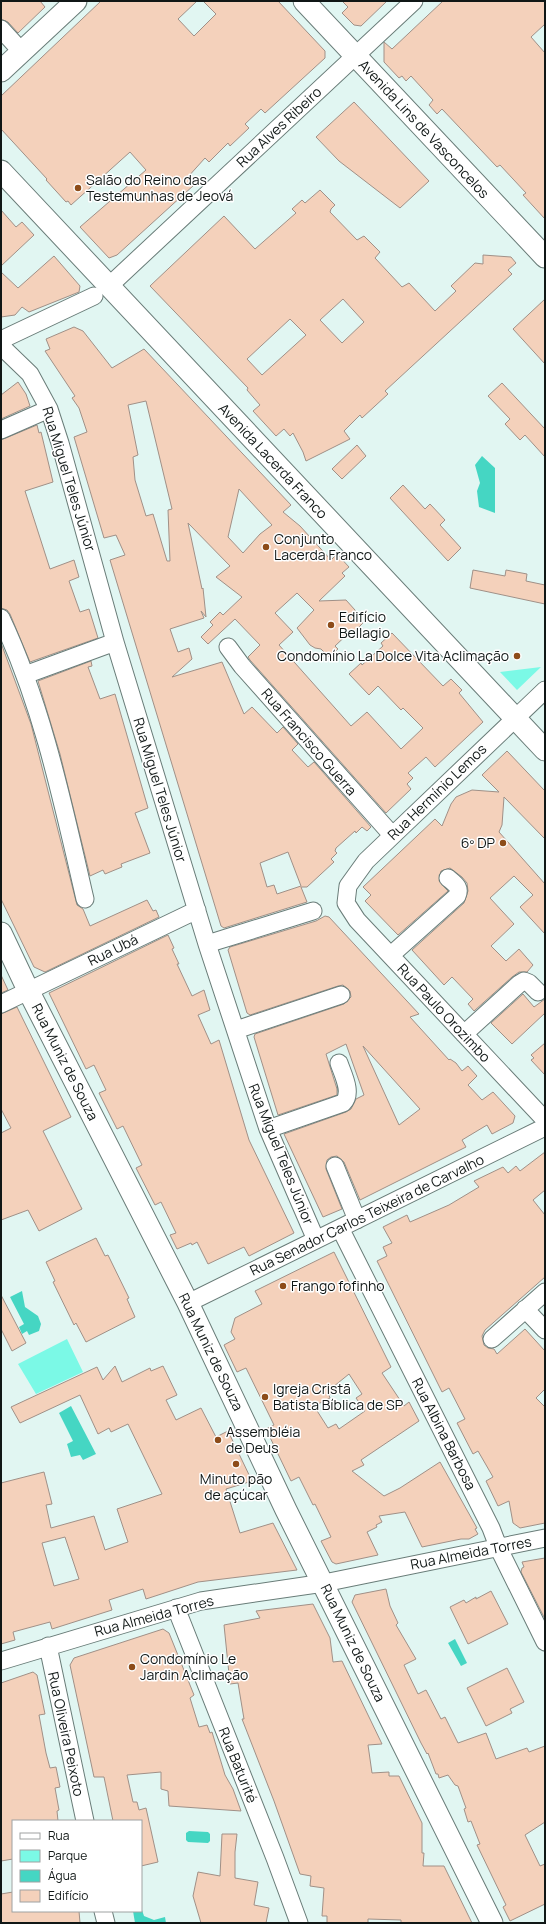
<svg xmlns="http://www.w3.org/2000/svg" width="546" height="1924" font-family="Manrope,sans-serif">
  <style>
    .green { fill: #7bf9e6 }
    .water { fill: #45d6c3 }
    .building { fill: #f4d1bb; stroke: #a09087; fill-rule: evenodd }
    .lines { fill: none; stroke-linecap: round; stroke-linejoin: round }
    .minor-casing { stroke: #697c78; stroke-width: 19 }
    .tertiary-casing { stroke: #697c78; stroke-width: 23 }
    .minor { stroke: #fff; stroke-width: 17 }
    .tertiary { stroke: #fff; stroke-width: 21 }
    .poi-dot { fill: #8d4c19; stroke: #fff; stroke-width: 1.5 }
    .labels { text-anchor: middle; stroke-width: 3; stroke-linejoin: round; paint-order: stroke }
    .street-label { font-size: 14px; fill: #101716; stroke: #fff }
    .poi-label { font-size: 14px; fill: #101716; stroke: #fff; text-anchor: start }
  </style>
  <rect width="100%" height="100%" fill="#e1f6f2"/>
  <!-- green -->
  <path class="green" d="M541,667L517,690L500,672Z
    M67,1339L83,1372L36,1394L18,1364Z"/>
  <!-- water -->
  <path class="water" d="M482,456L495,468V513L479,507L477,491L480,483L475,465Z
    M22,1291L25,1307L38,1316L41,1324L39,1331L29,1335L27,1331L22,1334L19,1327L24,1324L10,1297Z
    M71,1406L96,1454L83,1460L80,1455L71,1457L67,1444L73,1441L59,1413Z
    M455,1639L467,1663L461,1666L448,1643Z
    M189,1831L208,1832L210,1834V1841L208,1843L188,1842L186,1840V1833Z
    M141,1907L144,1916L154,1920L165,1917L166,1923H135L133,1911H141Z"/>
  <!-- building -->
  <path class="building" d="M1,1H40L45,7L18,33L8,22L1,19Z
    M101,1H197L178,19L194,36L216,14L203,1H278L325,51V58L265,113L261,109L245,124L249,128L230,146L228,143L209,162L205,158L187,178L194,185L117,255L109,258L80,227L146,170L130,152L71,205L68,201L66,202L46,180L47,179L1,129V96Z
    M342,1H387L361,26L354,25L342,13L348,7Z
    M443,1H545V24L531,37L545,53V219L523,195L526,193L500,165L497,167L442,109L437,114L429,105L433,100L411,76L406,81L402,76L399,78L384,62V42L392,49Z
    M354,102L429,181L400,208L339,161L316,137Z
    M320,190L335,205L331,209L330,212L357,240L364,236L380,252L375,258L402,287L409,283L435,311L456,291L451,286L475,263L483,264V255L511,257L516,263L508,270L512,274L385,391L388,394L362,418L360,415L344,431L350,439L306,461L303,452L293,433L290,436L284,429L276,436L253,411L260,405L247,390L248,388L150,286L224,216L255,249L296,213L292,209L302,200L305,203ZM343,299L364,322L342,343L320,320ZM290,319L306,335L262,375L247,359Z
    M1,210L16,227L22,222L34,235L1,266Z
    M54,256L80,286L79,292L29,312L22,307L15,315L1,317V272L18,288Z
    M545,299V364L513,329Z
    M74,327L83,331L112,368L144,349L291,505L283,512L300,526L331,560L337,554L349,567L342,573L345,576L319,601L346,600L355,610V616L363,623L354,632L353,629L335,646L338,649L329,657L321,649L315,648L310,645L297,628L314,610L297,593L275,613L293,632L279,645L351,726L367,712L401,749L423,728L403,708L401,710L378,686L369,695L349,674L361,663L362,665L383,646L381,643L392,633L443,686L451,679L462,690L459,693L483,722L435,767L426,757L408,773L413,778L407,784L411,789L386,813L250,660L248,657L260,645L235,619L208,644L201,637L213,625L210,622L220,612L223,615L242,597L216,577L230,566L188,523L202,589L203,588L206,617L201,611L204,618L170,629L178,652L189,648L192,659L172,677L222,662L244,714L252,707L277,733L283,727L298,744L292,750L308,767L314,762L371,827L367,831L362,827L356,833L355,831L336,848L335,851L337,853L331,859L334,862L307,887H301L307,902L224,928L221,926L110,560L125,555L116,535L104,538L74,437L87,432L79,408L72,398L75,396L45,351L50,349L46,339ZM146,401L172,509L168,510L170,561H167L153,514L146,516L135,480L133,457L138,455L128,405ZM239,489L272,525L260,534L243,553L228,537ZM288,852L301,886L277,894L274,885L267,887L260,863Z
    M18,382L26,394L30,406L1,419V395Z
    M502,383L545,429V457L525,435L520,440L505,424L510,419L488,396Z
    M37,425L39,433L41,432L53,482L25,491L50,569L74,560L79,577L69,581L80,612L89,609L98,638L30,662L10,614L7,610L1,608V440Z
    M357,445L366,456L342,479L332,469Z
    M403,485L425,509L430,504L445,520L440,525L461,548L448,561L390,498Z
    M473,570L505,576L506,570L527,574L526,581L545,585V604L470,588Z
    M1,643L31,724L77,905L83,909L90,926L147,900L153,911L156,910L159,917L45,972L34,967L1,899Z
    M91,661L92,666L88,667L100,699L115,694L148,808L135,813L150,853L121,864L122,867L105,874L103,870L90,876L60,754L38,681Z
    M507,751L545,791V839L504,797L502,825L499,832L545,884V934L520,907L533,895L514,876L490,898L514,924L491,946L506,961L519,949L533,965L527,972H519L512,977L474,1011L468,1004L473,999L452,977L444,985L412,950L464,903L468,891L467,883L462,877L450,868L441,871L439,881L448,891L398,935L365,901L371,895L363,887L435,819L442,826L451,804L456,797L472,790L499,792L482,775Z
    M325,916L329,917L419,1014L410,1017L449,1060L450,1059L456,1063L462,1071L468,1066L477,1076L468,1085L482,1100L493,1092L515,1116L513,1123L492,1134L487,1125L462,1140L466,1147L360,1200L344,1162L337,1156L331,1157L327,1160L326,1169L342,1209L323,1217L284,1134L346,1112L351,1109L356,1099L364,1095L346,1044L326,1054L337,1089V1095L278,1115L254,1037L255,1034L344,1004L351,997L350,991L343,985L338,986L250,1015L247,1013L228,950L230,947L316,921ZM363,1046L420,1109L399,1125Z
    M168,935L174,948L172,949L179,964H177L192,996L204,990L210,1010L198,1015L211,1044L219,1040L249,1140L294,1233L249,1256L244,1247L208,1264L197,1242L192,1245L191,1243L177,1249L170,1235L176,1233L161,1202L155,1205L136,1168L142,1165L123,1126L117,1129L99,1093L106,1090L94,1065L86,1069L49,993Z
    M1,975L8,990L1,993Z
    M523,994L534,1007L545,999V1013L512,1044L491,1023Z
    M17,1007L71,1117L43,1131L82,1209L39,1231L28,1210L1,1220V1133L11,1128L1,1109V1014Z
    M545,1043V1075L531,1060L534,1058L531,1055Z
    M545,1152V1190L533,1200L545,1215V1277L485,1330L482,1336L484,1345L488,1348L494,1349L497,1354L525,1329L545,1351V1389L536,1398L545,1407V1523L520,1528L513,1523L509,1501L498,1506L486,1481L493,1477L478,1451L473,1454L457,1423L465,1419L449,1388L442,1392L377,1261L387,1256L383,1247L392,1243L383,1227L407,1215L410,1222L449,1205L479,1187L474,1181L503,1167L508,1173L516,1166L520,1171Z
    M96,1238L105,1256L108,1255L129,1298L127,1299L135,1317L86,1342L76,1323L74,1325L53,1282L55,1281L46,1262Z
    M334,1252L391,1367L382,1373L404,1406L409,1402L419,1421L361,1460L364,1465L352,1471L384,1496L400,1488L440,1462L477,1528L475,1529L478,1534L469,1539H461L422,1547L405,1512L379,1516L382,1522L376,1525L377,1527L367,1532L378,1555L336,1564L332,1562L321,1541L331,1537L315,1504L313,1505L299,1477L291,1481L266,1429L274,1425L246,1368L237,1372L224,1345L235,1339L231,1332L235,1318L262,1304L255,1291ZM349,1374L362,1394L356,1398L365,1411L339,1429L336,1424L328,1428L314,1406L330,1398L329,1395L335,1391L333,1387Z
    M1,1295L26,1343L12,1351L1,1329Z
    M115,1366L122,1382L150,1368L151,1371L163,1366L177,1395L166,1400L176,1420L201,1408L216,1437L228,1431L252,1481L226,1489L240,1533L273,1523L297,1570L198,1582L146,1599L143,1589L109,1600L112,1610L52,1629L50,1622L13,1632L15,1640L1,1644V1483L44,1472L52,1504L46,1505L51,1528L94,1516L105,1550L128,1542L117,1509L162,1494L128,1424L111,1432L109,1428L98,1434L80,1395L20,1423L11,1407L97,1367L103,1380ZM65,1537L79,1579L54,1586L42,1543Z
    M545,1558V1619L521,1572L522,1568L524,1567L522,1562Z
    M386,1589L390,1606L398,1623L396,1625L416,1659L404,1665L418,1694L426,1690L441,1719L445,1717L458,1743L486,1733L496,1759L527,1748L529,1752L545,1746V1822L525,1835L540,1866L545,1864V1904L510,1921L503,1907L506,1905L477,1845L480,1844L471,1821L468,1822L464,1809L466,1808L458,1786L455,1785L448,1775L439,1778L438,1774H436L428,1753L427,1754L421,1743L352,1602L355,1595Z
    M491,1591L508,1624L468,1644L450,1607L464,1600L466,1603L476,1597V1599Z
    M313,1604L330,1638L333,1662L342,1661L382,1744L368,1745L372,1773L389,1772V1776H399L422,1823V1853H424L423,1866H444L472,1923H401V1920L368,1919V1923H327V1916H322L324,1888L310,1886L311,1876L300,1874L274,1801L242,1719H244L238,1683L230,1684L224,1625L260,1618L256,1611Z
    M163,1629L169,1633L194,1695L190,1698L199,1727L207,1725L210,1733L212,1732L225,1775L233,1789L241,1811L169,1806L168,1791L161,1789V1772L127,1775L133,1802H137L139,1810L146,1808L158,1862L141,1866V1821H113L104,1777H94L70,1665L74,1658Z
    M507,1668L524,1702L510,1709L512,1713L486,1726L467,1688Z
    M33,1672L37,1675L45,1714L39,1715L46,1753L50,1768L56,1767L60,1787L55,1788L59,1810L57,1811L58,1821H13V1859L1,1861V1683Z
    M222,1834H237L235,1852V1878L258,1882L254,1905L269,1908L266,1923H201L193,1896L198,1872L220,1876Z
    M13,1892V1911H79L80,1923H1V1894Z"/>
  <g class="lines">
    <!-- minor casing -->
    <g class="minor-casing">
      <path id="minor" d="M1,29L22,52
        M109,286L414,1
        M1,340L94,296
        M1,346L30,374L49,409L60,443L115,642L207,944L268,1129L316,1240
        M1,430L49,409
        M1,618C43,707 63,804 85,899
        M228,647L242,666L392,835
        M25,675L115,642
        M545,690L366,861L348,886L346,903L357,920L545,1120
        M207,944L313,911
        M391,955L457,896C461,887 455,884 448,878
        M1,1004L197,910
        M236,1030L341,995
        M464,1034L519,984L524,981L529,983L538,992
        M268,1129L343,1103C353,1093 343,1075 339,1063
        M335,1166L357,1220
        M340,1228L491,1528L499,1549L545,1642
        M188,1303L545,1127
        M525,1309L545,1330
        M492,1339L545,1292
        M176,1608L275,1858L299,1923
        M48,1646L85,1821
        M1,1661L201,1601L324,1583L545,1538
        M103,1911L106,1923"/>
    </g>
    <!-- tertiary casing -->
    <g class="tertiary-casing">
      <path id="tertiary" d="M304,1L545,257
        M1,71L76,1
        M1,171L545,750
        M1,933L28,990L188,1303L286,1510L492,1923"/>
    </g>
    <!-- minor -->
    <use href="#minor" class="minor"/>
    <!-- tertiary -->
    <use href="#tertiary" class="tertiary"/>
  </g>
  <!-- markers -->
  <g class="poi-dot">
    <circle cx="78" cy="188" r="4"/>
    <circle cx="266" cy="547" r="4"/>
    <circle cx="331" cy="625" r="4"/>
    <circle cx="517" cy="656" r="4"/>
    <circle cx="503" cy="843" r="4"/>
    <circle cx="283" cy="1286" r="4"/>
    <circle cx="265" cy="1397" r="4"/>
    <circle cx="218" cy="1440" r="4"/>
    <circle cx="236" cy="1464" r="4"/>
    <circle cx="132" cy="1667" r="4"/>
  </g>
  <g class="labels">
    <!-- street labels -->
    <g class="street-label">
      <text transform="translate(279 127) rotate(-43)" y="5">Rua Alves Ribeiro</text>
      <text transform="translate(424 129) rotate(47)" y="5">Avenida Lins de Vasconcelos</text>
      <text transform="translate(273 461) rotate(47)" y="5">Avenida Lacerda Franco</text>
      <text transform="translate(69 479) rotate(73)" y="5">Rua Miguel Teles Júnior</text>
      <text transform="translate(309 742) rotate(49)" y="5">Rua Francisco Guerra</text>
      <text transform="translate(160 790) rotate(73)" y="5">Rua Miguel Teles Júnior</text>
      <text transform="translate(437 792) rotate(-44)" y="5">Rua Hermínio Lemos</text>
      <text transform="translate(113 950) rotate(-26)" y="5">Rua Ubá</text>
      <text transform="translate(444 1013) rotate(47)" y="5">Rua Paulo Orozimbo</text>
      <text transform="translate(65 1062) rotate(63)" y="5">Rua Muniz de Souza</text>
      <text transform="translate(281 1154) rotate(68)" y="5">Rua Miguel Teles Júnior</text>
      <text transform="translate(367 1215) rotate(-26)" y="5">Rua Senador Carlos Teixeira de Carvalho</text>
      <text transform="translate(211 1352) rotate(64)" y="5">Rua Muniz de Souza</text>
      <text transform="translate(444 1434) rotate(63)" y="5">Rua Albina Barbosa</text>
      <text transform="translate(471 1553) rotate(-11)" y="5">Rua Almeida Torres</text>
      <text transform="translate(154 1616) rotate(-15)" y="5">Rua Almeida Torres</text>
      <text transform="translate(353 1643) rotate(64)" y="5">Rua Muniz de Souza</text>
      <text transform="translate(66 1734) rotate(78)" y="5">Rua Oliveira Peixoto</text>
      <text transform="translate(238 1765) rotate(68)" y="5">Rua Baturité</text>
    </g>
    <!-- poi labels -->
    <g class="poi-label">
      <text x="86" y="185">Salão do Reino das<tspan x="86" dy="16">Testemunhas de Jeová</tspan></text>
      <text x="274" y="544">Conjunto<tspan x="274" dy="16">Lacerda Franco</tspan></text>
      <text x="339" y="622">Edifício<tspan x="339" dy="16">Bellagio</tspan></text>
      <text x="509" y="661" text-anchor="end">Condomínio La Dolce Vita Aclimação</text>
      <text x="495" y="848" text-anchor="end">6º DP</text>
      <text x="291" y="1291">Frango fofinho</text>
      <text x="273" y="1394">Igreja Cristã<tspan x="273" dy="16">Batista Bíblica de SP</tspan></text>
      <text x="226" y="1437">Assembléia<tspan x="226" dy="16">de Deus</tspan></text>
      <text x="236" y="1484" text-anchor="middle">Minuto pão<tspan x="236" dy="16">de açúcar</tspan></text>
      <text x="140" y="1664">Condomínio Le<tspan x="140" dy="16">Jardin Aclimação</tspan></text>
    </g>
  </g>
  <!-- border -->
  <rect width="546" height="1924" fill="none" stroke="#101716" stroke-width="4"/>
  <!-- legend -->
  <rect x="12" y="1820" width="130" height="92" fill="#ffffff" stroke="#9fa2a2"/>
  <rect x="20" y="1833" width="20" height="6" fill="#ffffff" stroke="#9fa2a2"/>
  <text x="48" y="1840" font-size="12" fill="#101716">Rua</text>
  <rect x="20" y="1850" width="20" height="12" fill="#7bf9e6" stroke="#9fa2a2"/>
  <text x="48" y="1860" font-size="12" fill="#101716">Parque</text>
  <rect x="20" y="1870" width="20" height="12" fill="#45d6c3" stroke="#9fa2a2"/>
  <text x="48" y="1880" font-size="12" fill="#101716">Água</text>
  <rect x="20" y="1890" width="20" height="12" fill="#f4d1bb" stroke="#9fa2a2"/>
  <text x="48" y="1900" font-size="12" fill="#101716">Edifício</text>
</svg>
